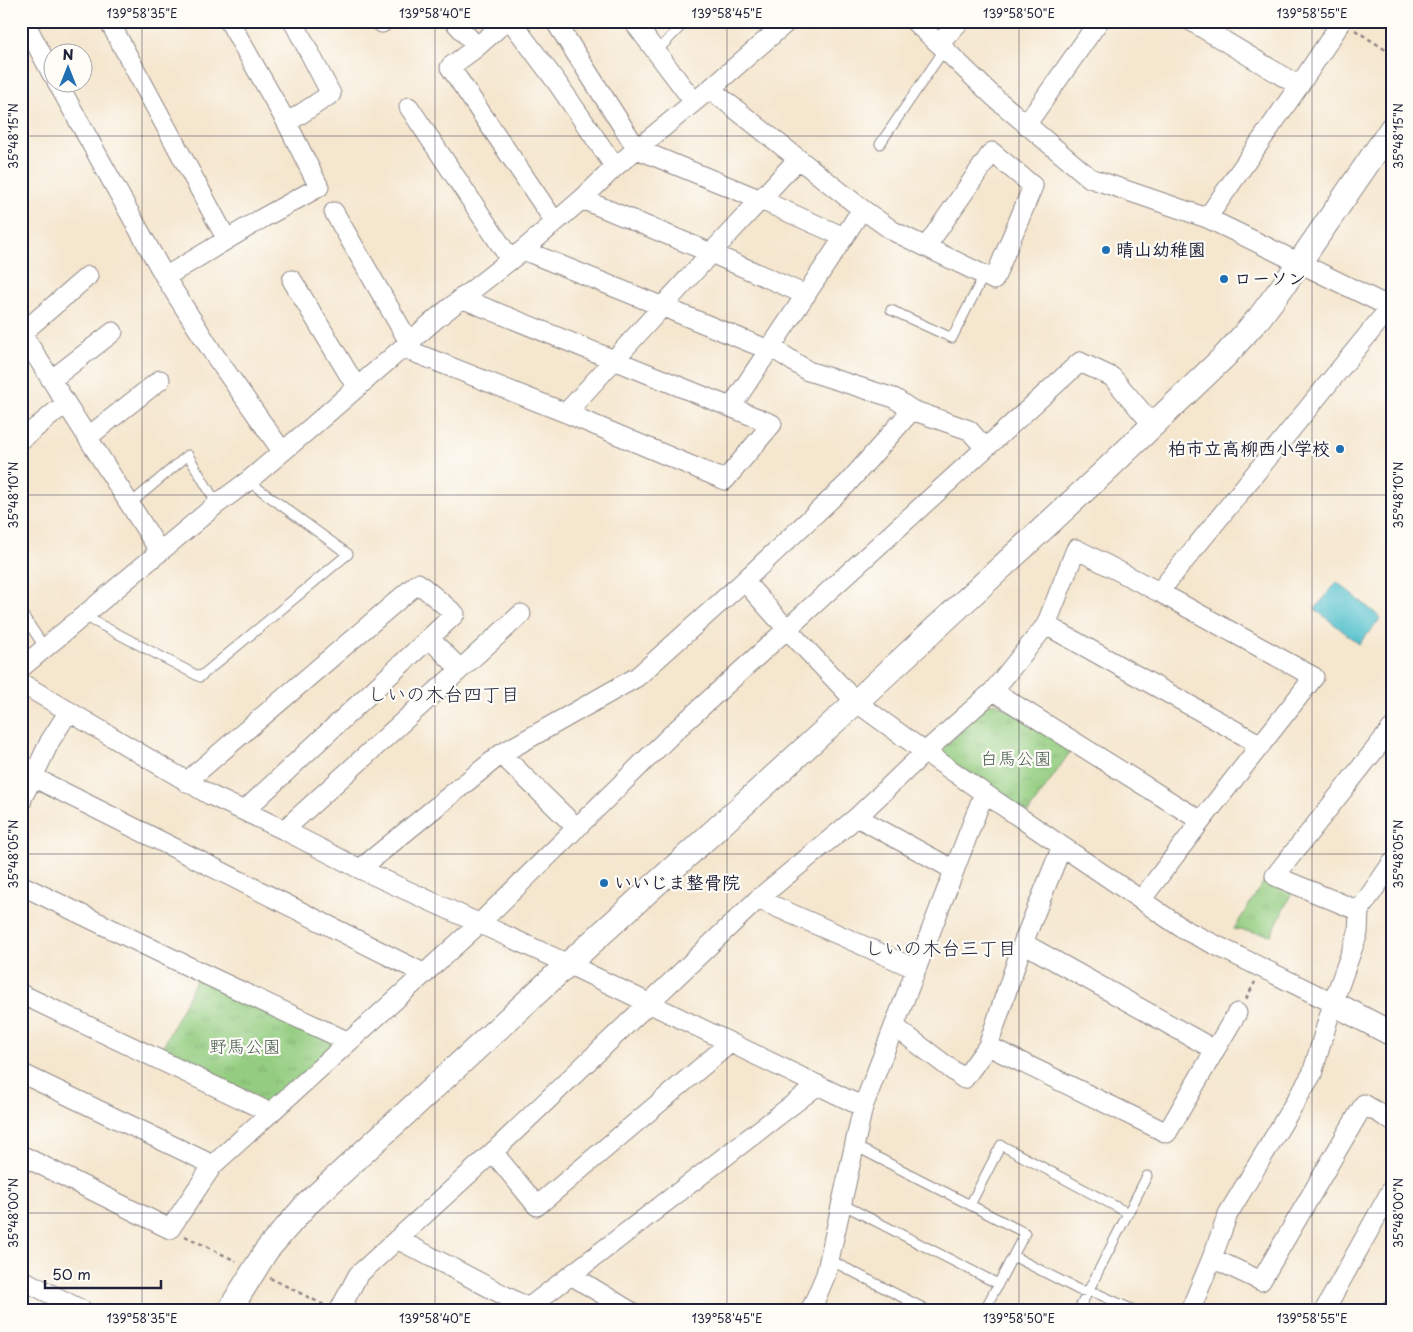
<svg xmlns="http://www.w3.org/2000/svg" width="1413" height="1332" font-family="'Playpen Sans','Klee One',sans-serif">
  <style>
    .park { fill: url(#park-tufts); stroke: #5b785e }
    .water { fill: #54c1cd; stroke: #3b7284 }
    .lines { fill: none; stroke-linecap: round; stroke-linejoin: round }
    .service-casing { stroke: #8c8484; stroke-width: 11 }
    .minor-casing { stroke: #8c8484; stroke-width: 21 }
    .tertiary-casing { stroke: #8c8484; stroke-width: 26 }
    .path { stroke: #8c8484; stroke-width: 2.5; stroke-dasharray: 4 4; stroke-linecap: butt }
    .service { stroke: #fff; stroke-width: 9 }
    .minor { stroke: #fff; stroke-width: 19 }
    .tertiary { stroke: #fff; stroke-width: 24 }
    .ticks { fill: none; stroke: #22223b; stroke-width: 1; stroke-opacity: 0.45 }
    .poi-dot { fill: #1f6fb2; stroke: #fdfcf7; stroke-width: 2 }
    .labels { text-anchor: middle; stroke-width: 4.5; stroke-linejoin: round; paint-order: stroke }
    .poi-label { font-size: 18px; font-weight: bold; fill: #22223b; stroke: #fdfcf7; text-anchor: start }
    .park-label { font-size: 18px; fill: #4a5e54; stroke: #fdfcf7 }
    .neighbourhood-label { font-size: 19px; fill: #22223b; stroke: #fdfcf7 }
    .neatline { fill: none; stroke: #22223b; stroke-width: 2 }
    .ticks-label { font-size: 12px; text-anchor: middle; fill: #22223b }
  </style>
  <defs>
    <pattern id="park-tufts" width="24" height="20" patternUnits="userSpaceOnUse" patternTransform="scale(1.25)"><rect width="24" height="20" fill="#94cd81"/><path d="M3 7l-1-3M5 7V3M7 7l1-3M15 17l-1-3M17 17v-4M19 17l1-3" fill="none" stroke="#7fb070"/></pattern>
  </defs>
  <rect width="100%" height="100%" fill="#fdfcf7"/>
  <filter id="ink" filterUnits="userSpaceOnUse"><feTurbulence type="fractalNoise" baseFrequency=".02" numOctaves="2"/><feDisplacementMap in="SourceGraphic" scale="10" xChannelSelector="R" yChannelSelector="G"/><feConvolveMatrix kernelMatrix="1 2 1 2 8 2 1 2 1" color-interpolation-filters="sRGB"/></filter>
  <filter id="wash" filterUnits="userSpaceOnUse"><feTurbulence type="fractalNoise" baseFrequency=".0096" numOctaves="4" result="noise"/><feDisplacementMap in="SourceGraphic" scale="20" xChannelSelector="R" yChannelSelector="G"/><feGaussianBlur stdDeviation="1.12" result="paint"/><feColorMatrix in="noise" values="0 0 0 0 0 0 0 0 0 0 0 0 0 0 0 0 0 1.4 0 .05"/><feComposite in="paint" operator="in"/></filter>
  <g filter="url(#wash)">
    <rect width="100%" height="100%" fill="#f5e6ce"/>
    <!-- park -->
    <path class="park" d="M997,703L1072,749L1028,813L942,755V749L988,704Z
      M1264,881L1292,892L1271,935L1234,929Z
      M200,972L349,1042L271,1113L157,1059Z"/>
    <!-- water -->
    <path class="water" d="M1337,582L1381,618L1359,644L1315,609Z"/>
  </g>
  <g filter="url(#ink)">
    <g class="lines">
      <!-- service casing -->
      <g class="service-casing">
        <path id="service" d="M656,52L686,21
          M880,144L944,50
          M891,310L952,338L984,275
          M130,504L188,455L217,504
          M21,612L45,648
          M84,616L200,677L348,554L248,481
          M855,1146L1025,1233L984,1311
          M842,1204L998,1284
          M970,1205L1001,1145L1128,1213
          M1013,1256L1079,1290L1096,1293L1136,1311
          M830,1260L929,1311
          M1078,1311L1147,1176"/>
      </g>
      <!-- minor casing -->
      <g class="minor-casing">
        <path id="minor" d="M24,21L52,74
          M109,21L227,240
          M229,21L287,123
          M381,21L382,23L384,21
          M454,21L477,47
          M506,21L477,47L450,67L555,222
          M511,21L558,84L615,167
          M555,21L637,149L761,200L844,237
          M633,21L694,102
          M914,21L939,44L994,97L1090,178L1207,218L1392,308
          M1191,21L1299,86
          M939,44L960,21
          M57,82L165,277L213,353L282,451
          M710,89L862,209L893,231L984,275L994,280L1033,186L992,152L926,247
          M409,107L510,259
          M1026,125L1099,21
          M582,199L711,253L806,295
          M334,212L409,342
          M1207,218L1299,86L1342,21
          M523,250L769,350
          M165,277L261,219L319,187L287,123L331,94L293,21
          M292,280L357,388
          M21,332L160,552
          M22,333L88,276
          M771,347L808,371L894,398L912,410L969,430L985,448
          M403,348L566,413L725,480L772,424L461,298
          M51,380L113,332
          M731,407L844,237L862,209
          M566,413L711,253L798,159
          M88,437L160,380
          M21,440L66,403
          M744,581L787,629L1080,362L1112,377L1153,425
          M1159,592L1392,305
          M1046,625L1261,745
          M429,638L460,669
          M21,668L217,504L248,481L307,431L437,318L523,250L582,199L615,167L710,89L788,21
          M21,683L210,795L284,830L360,869L568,964L863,1107
          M993,691L1201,821
          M501,754L577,828
          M33,777L50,741L69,711
          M186,782L418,583L455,614L244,811
          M21,803L23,796L33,777L425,974
          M857,817L954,870
          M284,830L521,614
          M360,869L501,754L637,677L744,581L847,484L912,410
          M21,885L200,972L349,1042
          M758,899L916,969
          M1359,911L1275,876L1392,728
          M21,994L271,1113
          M894,1026L964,1079L988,1046L1023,943L1062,846
          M988,1046L1167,1133L1215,1050L1023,943
          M1215,1050L1237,1013
          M21,1073L213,1165
          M493,1152L758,899L857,817L925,752L993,691L1046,625L1076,549L1159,592L1314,677L1201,821L1141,900
          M21,1155L170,1229L213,1165L479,924L674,732L787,629L856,702L925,752L984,793L1185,930L1333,1003
          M397,1239L534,1311
          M1212,1258L1261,1281L1364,1104L1392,1121
          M571,1275L630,1311
          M21,1279L84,1311
          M528,1308L818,1085
          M339,1311L358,1275L493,1152L537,1206L730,1043
          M809,1311L813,1305L826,1274L863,1107L984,793
          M1190,1311L1212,1258L1228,1214L1312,1074L1333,1003L1358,933L1359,911L1392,863
          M1324,1311L1392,1189
          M1390,1311L1392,1309"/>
      </g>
      <!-- tertiary casing -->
      <g class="tertiary-casing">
        <path id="tertiary" d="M1333,1003L1392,1034
          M229,1311L266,1251L306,1205L568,964L856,702L1102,474L1225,356L1259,318L1286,282L1392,128"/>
      </g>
      <!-- path -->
      <path class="path" d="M1355,30L1392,54
        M1246,999L1255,982
        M185,1236L236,1261
        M270,1278L324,1305"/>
      <!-- service -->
      <use href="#service" class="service"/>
      <!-- minor -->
      <use href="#minor" class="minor"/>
      <!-- tertiary -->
      <use href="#tertiary" class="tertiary"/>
    </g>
  </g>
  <!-- ticks -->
  <path class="ticks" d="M142,21V1311M435,21V1311M727,21V1311M1019,21V1311M1312,21V1311M21,136H1392M21,495H1392M21,854H1392M21,1213H1392"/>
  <!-- markers -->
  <g class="poi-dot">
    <circle cx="1106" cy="250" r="5"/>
    <circle cx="1224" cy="279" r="5"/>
    <circle cx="1340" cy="449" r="5"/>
    <circle cx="604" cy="883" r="5"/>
  </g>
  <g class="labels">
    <!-- poi labels -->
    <g class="poi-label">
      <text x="1116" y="256">晴山幼稚園</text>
      <text x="1234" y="285">ローソン</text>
      <text x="1330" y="455" text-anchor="end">柏市立高柳西小学校</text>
      <text x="614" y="889">いいじま整骨院</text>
    </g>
    <!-- park labels -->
    <g class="park-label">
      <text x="1016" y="765">白馬公園</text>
      <text x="245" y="1053">野馬公園</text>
    </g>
    <!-- neighbourhood labels -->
    <g class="neighbourhood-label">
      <text x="444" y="701">しいの木台四丁目</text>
      <text x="941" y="955">しいの木台三丁目</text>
    </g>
  </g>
  <!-- margin -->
  <rect width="1413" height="1332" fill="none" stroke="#fdfcf7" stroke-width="55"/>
  <!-- north arrow -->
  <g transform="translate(68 68)"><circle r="24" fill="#fdfcf7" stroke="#a5a5ac"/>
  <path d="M0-4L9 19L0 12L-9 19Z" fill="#1f6fb2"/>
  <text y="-8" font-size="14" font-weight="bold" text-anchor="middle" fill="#22223b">N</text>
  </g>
  <!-- scale -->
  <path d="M45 1280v8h116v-8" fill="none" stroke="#22223b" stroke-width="2.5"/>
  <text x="52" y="1280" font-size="15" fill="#22223b" stroke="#fdfcf7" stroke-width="4" paint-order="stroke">50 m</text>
  <rect x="28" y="28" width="1358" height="1276" class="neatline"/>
  <g class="ticks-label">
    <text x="142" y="18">139°58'35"E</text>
    <text x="435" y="18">139°58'40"E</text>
    <text x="727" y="18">139°58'45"E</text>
    <text x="1019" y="18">139°58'50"E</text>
    <text x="1312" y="18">139°58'55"E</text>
    <text transform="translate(14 136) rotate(-90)" y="4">35°48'15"N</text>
    <text transform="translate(1399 136) rotate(-90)" y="4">35°48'15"N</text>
    <text transform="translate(14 495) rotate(-90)" y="4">35°48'10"N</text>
    <text transform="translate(1399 495) rotate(-90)" y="4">35°48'10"N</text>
    <text transform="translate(14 854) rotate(-90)" y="4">35°48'05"N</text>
    <text transform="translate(1399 854) rotate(-90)" y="4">35°48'05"N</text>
    <text transform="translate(14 1213) rotate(-90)" y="4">35°48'00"N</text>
    <text transform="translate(1399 1213) rotate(-90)" y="4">35°48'00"N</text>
    <text x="142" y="1323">139°58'35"E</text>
    <text x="435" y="1323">139°58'40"E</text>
    <text x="727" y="1323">139°58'45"E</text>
    <text x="1019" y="1323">139°58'50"E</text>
    <text x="1312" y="1323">139°58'55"E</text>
  </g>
</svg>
